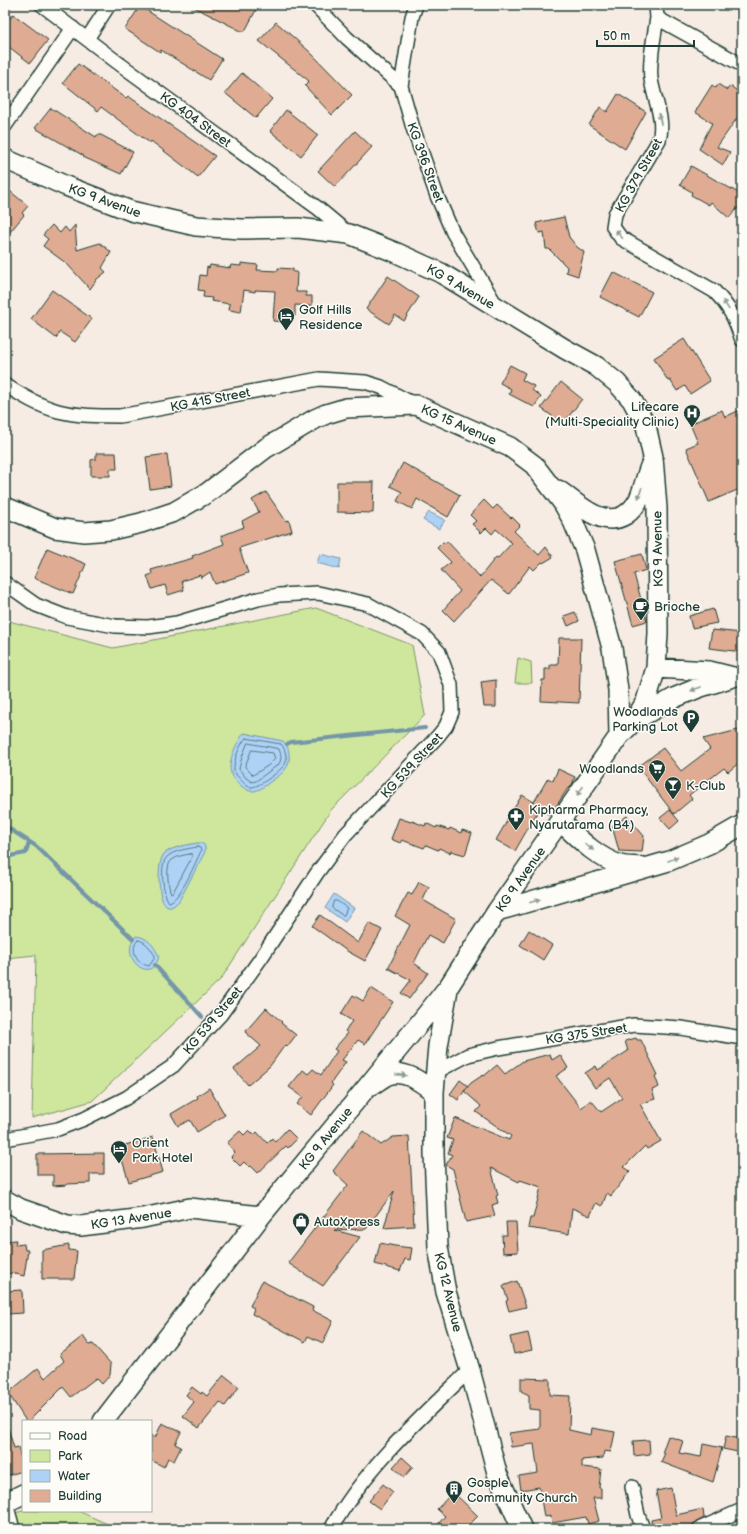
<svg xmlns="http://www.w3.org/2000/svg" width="747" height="1534" font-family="'Balsamiq Sans',sans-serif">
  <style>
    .green { fill: #cfe79d; stroke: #779268 }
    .water { fill: #add2f6; stroke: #7496a8 }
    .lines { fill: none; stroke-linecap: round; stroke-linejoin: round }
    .shore { stroke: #587982; stroke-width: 1 }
    .stream { stroke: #7496a8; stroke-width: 4 }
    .building { fill: #dfac93; stroke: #1f3d34 }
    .street-casing { stroke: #1f3d34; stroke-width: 16 }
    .secondary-casing { stroke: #1f3d34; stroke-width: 22 }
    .street { stroke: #fdfcf7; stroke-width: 13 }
    .secondary { stroke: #fdfcf7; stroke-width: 19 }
    .oneway { fill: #8e9c96 }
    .labels { text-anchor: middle; stroke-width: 3; stroke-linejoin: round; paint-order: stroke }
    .street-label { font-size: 13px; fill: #1f3d34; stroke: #fdfcf7 }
    .poi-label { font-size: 13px; fill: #1f3d34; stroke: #fdfcf7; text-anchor: start }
  </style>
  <rect width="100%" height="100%" fill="#f7ece3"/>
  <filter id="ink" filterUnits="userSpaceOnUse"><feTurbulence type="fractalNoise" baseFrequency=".025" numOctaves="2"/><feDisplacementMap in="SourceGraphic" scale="8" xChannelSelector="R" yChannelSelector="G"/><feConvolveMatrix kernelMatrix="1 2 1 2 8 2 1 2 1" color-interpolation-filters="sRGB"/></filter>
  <g filter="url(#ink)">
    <!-- green -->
    <path class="green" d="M316,608L412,645L425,715L331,810L221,979L92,1101L32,1118L36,955L5,958V620L113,648Z
      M518,658L531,662L532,683H515Z
      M23,1511H78L119,1529H5V1515Z"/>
    <!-- water -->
    <path class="water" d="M429,512L445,520L439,529L423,520Z
      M320,554L341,559L339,569L317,563Z
      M244,733L283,741C287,745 289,749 289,754C291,769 280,775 270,782C265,786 260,790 254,791C248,792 244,788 240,785C237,782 232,778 231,773C227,761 237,742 244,733Z
      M197,843H202L205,846V852L179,901C177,903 174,906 171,907C157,911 156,862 164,854C171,847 187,845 197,843Z
      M334,894L354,908L345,922L325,908Z
      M136,936C148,937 154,946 159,956C152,987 117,957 136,936Z"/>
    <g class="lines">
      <!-- shore -->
      <path class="shore" d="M246,738L281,744C285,748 287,757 286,762C284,769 258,788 251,787C247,787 244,783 241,780C238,777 235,774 234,770C233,761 240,744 246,738Z
        M248,743L275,748L279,749C281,754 282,759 279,764L256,781L252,782L246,778L239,769L242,757Z
        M252,750L273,753L275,759L269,765L253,775L245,767Z
        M197,847L200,848L201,851C195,863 181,899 169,902C163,895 159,864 167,857C174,850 188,849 197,847Z
        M190,854H192V857L173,892L171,893C168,887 165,864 172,860C177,856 184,855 190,854Z
        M334,901H337L347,908L344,915H342L332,908Z
        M138,940C146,941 151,949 155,956L154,959L149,966C137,964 129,949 138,940Z"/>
      <!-- stream -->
      <path class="stream" d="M287,744L291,742L425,728
        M5,826L36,846L133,939
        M5,857L26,853L29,842
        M155,965L202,1017"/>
    </g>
    <!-- building -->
    <path class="building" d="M190,5H246L256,10L245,31H241Z
      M140,6L222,59L209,80L161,50L160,52L125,29Z
      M13,14L48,40L30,63L5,44V26Z
      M276,22L310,52L352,95L332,115L305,86L309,81L259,41Z
      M78,64L126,98L128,96L215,156L198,177L151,141L150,143L101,107L98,111L63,83Z
      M242,73L272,99L256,118L225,93Z
      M718,84L727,90L730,86L742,94V111L717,147L730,152L723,165L699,149L712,123L695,112L712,85L716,88Z
      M618,94L646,112L625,149L589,125L600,107L607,112Z
      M51,108L96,137L97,135H101L133,152L121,174L83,157L84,156L35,128Z
      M286,110L318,135L301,156L270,131Z
      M355,131L372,147L335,187L318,171Z
      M691,166L742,195V203L729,218L711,202L709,205L691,195L692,192L680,185Z
      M5,187L28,206L22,213L24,215L5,238Z
      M564,217L569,237L577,247L584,252L578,276L566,272L567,267L549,249H546L544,232L539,233L536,223Z
      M52,225L60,233L65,227L69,232L75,225L77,250L100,243L111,252L102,268L106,272L97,279L90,289L67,264L43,246L48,239L43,235Z
      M241,263L258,265L257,270L278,271V268L293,269V272H297L296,292H306V296H312V306L295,305V316H288L287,322L273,321L275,291L255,290V292L244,290L241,312L229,310L230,304L211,301L212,298L203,297L204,291L198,290L200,275L206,276L207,267L209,268L210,265L230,268L231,265L241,266Z
      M613,272L652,292L639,317L600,297Z
      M388,276L419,297L404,321L395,315L389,324L366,309Z
      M52,290L92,319L75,342L60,332L56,338L31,319Z
      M684,339L710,381L690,394L685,386L677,391L670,380L668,381L654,358Z
      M510,365L525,373L522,380L534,386L532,390L541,397L534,407L509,394L511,389L500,383Z
      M561,382L582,399L563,424L541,408Z
      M742,409V488L709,502L686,448L698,443L690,424L722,410L725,417Z
      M96,453H116L117,469H110V476H91V460L96,459Z
      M167,454L171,486L150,489L146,457Z
      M403,463L460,495L448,517L417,499L412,509L397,501L402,492L390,486Z
      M337,482H374L373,513L337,512Z
      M266,492L286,521L289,520L292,531L239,548L248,573L215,584L210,572L201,578L200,575L182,581L184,590L168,595L165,585L152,589L147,576L152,574L151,570L193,558L192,556L224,544L221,536L244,527L242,521L259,512L252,500Z
      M484,500L493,509L497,505L511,518L512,517L520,525L514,531L539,555L546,547L553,557L543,563L542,562L534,570L530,566L509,594L491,580L454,621L443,610L460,591L441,570L451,562L437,548L443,542L446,543L447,541L480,577L496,557L498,558L512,543L496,529L492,534L486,528L481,533L472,524L476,521L470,515Z
      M47,548L86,564L73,594L34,578Z
      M642,554L646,570L634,574L647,621L633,625L615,561Z
      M713,609L717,623L692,628L689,616Z
      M575,612L579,621L568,626L564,616Z
      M712,630L742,633V652L709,648Z
      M559,638H581L579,703L541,701L542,680H545V669H550V665H558Z
      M496,680V707H484L481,682Z
      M742,729V760L728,772L724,768L689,795L692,799L674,814L638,767L663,748L681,771L710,749L703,739Z
      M558,769L575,777L572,785L569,789L568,788L553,811H552L550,815L539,809L515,851L496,840L507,821L508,813L513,810L522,795L534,802L548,778L553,781Z
      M670,810L679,821L670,829L660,818Z
      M627,816L644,836L642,852L619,851L612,826Z
      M399,818L411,822L412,821L425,826L426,823L436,828L437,826L449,830L450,828L461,833L462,830L472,833L465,855L451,851L450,853L439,848L438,850L426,845L424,848L402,840L400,843L391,839Z
      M419,882L429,887L423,900L456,919L443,943L428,935L414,963L428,973L409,999L401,993L411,980L388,968L410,925L395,916L408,893L412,895Z
      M320,915L358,943L369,923L382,930L365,961L347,951L312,926Z
      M529,930L552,945L543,960L520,945Z
      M371,988L393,1002L365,1044L358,1040L342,1060L346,1062L331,1083L333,1085L311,1115L297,1104L303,1097L289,1087L303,1070L308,1074L313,1069L321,1075L337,1051L334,1049L348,1033L345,1031L352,1021L341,1014L353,995L363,1001Z
      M266,1008L282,1022L281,1023L296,1035L287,1047L285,1045L270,1066L248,1085L234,1069L261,1046L245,1032Z
      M636,1038L637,1040H641L658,1075L655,1076L659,1087L652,1090L655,1099L640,1104L661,1141L647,1149L645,1146L624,1167L630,1171L611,1196L607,1193L602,1206L596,1203L590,1216L572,1208L569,1234L528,1228L530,1218H533L541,1187L520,1180L519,1182L491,1168L498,1195L496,1196L498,1203L492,1205L495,1216L466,1222L453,1169L446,1165L452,1155L448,1153L453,1140L447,1138L455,1118L509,1140L511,1136L476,1112L481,1106L464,1091L471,1083L483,1075L484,1076L497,1065L505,1074L523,1061L550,1054L552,1060L560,1055L568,1068L556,1076L581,1108L591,1100L601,1112L622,1098L610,1078L595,1088L585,1073L596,1066L598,1070L628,1051L625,1041Z
      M460,1080L468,1086L458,1100L450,1094Z
      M209,1088L225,1115L197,1132L190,1120L178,1126L171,1114L198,1098L197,1096Z
      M287,1129L297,1139L288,1148L286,1146L258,1173L251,1166L249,1167L244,1162L240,1166L231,1157L235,1152L227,1143L240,1131L244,1135L249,1130L254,1135L257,1132L267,1143L272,1138L275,1142Z
      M363,1131L381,1145L393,1137L409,1136L414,1226L384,1228L394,1191L366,1229L334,1230L360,1237L323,1286L288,1263L348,1185L333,1171Z
      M153,1137L163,1172L129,1182L118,1147Z
      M104,1153V1174H90V1183L67,1184V1185L53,1186V1175H37V1154Z
      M506,1222H516L518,1252L503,1253L502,1235H507Z
      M16,1240L15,1245L24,1244L25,1250H28L24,1276L12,1273L5,1274V1241Z
      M380,1243L395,1246L412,1248L410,1260L405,1259L400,1271L375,1264Z
      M69,1245V1250L77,1251L74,1279H42V1250Z
      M262,1281L313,1307L312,1310L333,1321L323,1343L308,1336L305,1342L252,1314L254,1308L250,1306Z
      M517,1281L526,1307L509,1311L506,1301L508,1300L503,1286Z
      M22,1290L23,1313L7,1314L6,1291Z
      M528,1333L532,1350L514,1354L510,1337Z
      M83,1336L89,1345L93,1344L111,1364L110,1375L102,1384L96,1378L71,1397L63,1387L29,1421H26L8,1393L38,1368L45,1378L64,1361L60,1354Z
      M224,1375L239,1387L225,1406L220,1402L199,1428L183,1416L194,1402L186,1395L192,1387L201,1394L202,1392L207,1396Z
      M521,1378L550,1379V1395L570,1396L569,1430L591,1435L592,1428L615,1432L611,1452L604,1451L603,1458L582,1460V1467L601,1469L599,1488H601V1498H593L599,1521L588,1524L586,1517L552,1523L551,1516L544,1517L539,1487L521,1490L519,1476L538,1473L534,1444L511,1447L509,1433L540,1429V1410L529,1409V1395L521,1391Z
      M162,1423L181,1432L175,1444L181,1447L174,1461L168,1458L164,1467L151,1460V1435L155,1438Z
      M5,1428H8L14,1448L18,1447L23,1466V1471L5,1476Z
      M668,1436L683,1441L679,1453L701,1457L703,1444L722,1448L713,1482L661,1462L665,1453H662Z
      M726,1436L741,1439L738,1452L723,1449Z
      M649,1440L650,1454L634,1456L633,1441Z
      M402,1457L413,1467L404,1477L393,1467Z
      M383,1484L393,1492L380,1509L369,1501Z
      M671,1488L676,1515L703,1509L704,1518L693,1524L691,1529H680V1526L666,1529H652L651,1520L661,1518L656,1491Z
      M453,1492L478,1516L465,1529H434L445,1516L437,1509Z"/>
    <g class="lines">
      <!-- street casing -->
      <g class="street-casing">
        <path id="street" d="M42,5L117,62L319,209L349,234
          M315,5L347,38L401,86
          M416,5L412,17L401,86L413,128L437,196L453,233L496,305
          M656,5L657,18L742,65
          M657,18C654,38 649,59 651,79C654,100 665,119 659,140L615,214L613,227L621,238L714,291C730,307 735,319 742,340
          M87,39L109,5
          M5,126L73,28
          M5,385C21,395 39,406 58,411C78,416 99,416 120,416L319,379L365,382L381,387L414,404
          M5,583L36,605L67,617L115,626L148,627L177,623L258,599L279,595L318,593L368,604L422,634L439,652L451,685L452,712L446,726L438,736L345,835L317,873L261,958L221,1014L173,1066L126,1098L84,1119L58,1129L5,1139
          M436,1072L468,1055L498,1048L634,1025L681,1028L742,1038
          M632,1487L638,1515L643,1529
          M6,1503L13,1529
          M331,1529C365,1468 420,1418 470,1370
          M699,1529L742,1510"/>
      </g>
      <!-- secondary casing -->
      <g class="secondary-casing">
        <path id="secondary" d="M5,159L66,186L131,211L196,226L241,229L298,228L349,234L397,253L441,273L565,349L596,366L617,383L632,400L646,426L653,457L657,508L658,633L656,668L646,701L635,720L619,736L574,801L497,911L449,986L418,1025L261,1216L103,1421
          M558,490C576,502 602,529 625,515C631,511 636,505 639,499C644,488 646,475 651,464
          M5,507L55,528L84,532L111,530L141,523L174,512L207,493L266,448L315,419L326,414L346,408L416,405L510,447L534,465L563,503L572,519L585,550L612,648L618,690L619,736
          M656,668L709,671L733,677
          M635,720L674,698L698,688L733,677
          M560,821C578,838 596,857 620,865C627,867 635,866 642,867
          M497,911L669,861L709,844L742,825
          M448,989L438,1046L434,1092V1154L438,1247L446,1292L470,1370L497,1473L522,1529
          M372,1085C377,1082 383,1077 388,1075C405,1069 421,1082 434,1092
          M5,1200L21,1209L67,1225L81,1226L143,1218L190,1208L261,1216
          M5,1503L23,1494"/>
      </g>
      <!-- street -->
      <use href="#street" class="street"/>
      <!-- secondary -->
      <use href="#secondary" class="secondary"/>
    </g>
    <!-- one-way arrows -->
    <defs><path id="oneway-solid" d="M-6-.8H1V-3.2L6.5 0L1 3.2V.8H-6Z"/></defs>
    <g class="oneway">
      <use href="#oneway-solid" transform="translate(660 119) rotate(-101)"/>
      <use href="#oneway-solid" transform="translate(619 234) rotate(-129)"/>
      <use href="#oneway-solid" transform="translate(726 305) rotate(-123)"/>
      <use href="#oneway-solid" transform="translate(640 493) rotate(108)"/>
      <use href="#oneway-solid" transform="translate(696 689) rotate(159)"/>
      <use href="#oneway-solid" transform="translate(580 791) rotate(125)"/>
      <use href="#oneway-solid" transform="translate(589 847) rotate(35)"/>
      <use href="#oneway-solid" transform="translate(673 859) rotate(-22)"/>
      <use href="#oneway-solid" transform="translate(535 901) rotate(-16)"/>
      <use href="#oneway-solid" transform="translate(401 1075) rotate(6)"/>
    </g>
  </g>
  <!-- icons -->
  <defs>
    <g id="hotel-pin" transform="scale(0.9)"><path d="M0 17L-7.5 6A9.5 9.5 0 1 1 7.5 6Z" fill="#1f3d34" stroke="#fdfcf7"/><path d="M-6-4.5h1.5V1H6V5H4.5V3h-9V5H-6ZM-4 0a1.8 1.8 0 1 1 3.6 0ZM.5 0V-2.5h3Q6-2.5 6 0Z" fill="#fff"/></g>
    <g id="hospital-pin" transform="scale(0.9)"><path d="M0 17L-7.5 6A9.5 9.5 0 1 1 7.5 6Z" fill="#1f3d34" stroke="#fdfcf7"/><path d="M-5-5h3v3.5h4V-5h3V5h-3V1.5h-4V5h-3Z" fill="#fff"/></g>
    <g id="cafe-pin" transform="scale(0.9)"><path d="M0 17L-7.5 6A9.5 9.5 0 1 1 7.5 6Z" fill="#1f3d34" stroke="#fdfcf7"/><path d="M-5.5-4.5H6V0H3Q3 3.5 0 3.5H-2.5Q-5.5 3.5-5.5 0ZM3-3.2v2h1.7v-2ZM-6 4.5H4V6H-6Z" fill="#fff"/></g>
    <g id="parking-pin" transform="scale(0.9)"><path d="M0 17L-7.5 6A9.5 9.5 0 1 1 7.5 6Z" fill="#1f3d34" stroke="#fdfcf7"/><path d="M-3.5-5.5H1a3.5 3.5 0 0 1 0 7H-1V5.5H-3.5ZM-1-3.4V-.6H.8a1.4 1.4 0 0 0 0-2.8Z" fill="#fff"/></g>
    <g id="supermarket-pin" transform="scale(0.9)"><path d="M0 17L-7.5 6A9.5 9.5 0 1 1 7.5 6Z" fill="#1f3d34" stroke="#fdfcf7"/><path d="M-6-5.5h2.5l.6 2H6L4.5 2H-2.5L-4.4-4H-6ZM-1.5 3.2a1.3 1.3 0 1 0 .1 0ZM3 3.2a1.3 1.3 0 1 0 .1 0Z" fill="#fff"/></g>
    <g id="bar-pin" transform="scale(0.9)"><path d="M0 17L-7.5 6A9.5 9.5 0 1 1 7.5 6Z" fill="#1f3d34" stroke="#fdfcf7"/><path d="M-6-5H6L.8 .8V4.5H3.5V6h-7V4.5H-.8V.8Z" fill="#fff"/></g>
    <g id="pharmacy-pin" transform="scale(0.9)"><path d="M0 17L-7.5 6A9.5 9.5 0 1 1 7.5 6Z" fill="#1f3d34" stroke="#fdfcf7"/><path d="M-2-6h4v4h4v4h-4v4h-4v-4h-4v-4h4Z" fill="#fff"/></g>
    <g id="shop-pin" transform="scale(0.9)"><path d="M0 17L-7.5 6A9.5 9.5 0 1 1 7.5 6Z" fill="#1f3d34" stroke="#fdfcf7"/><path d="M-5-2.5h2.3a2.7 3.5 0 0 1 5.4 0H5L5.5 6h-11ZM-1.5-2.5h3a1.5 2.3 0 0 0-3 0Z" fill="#fff"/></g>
    <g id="building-pin" transform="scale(0.9)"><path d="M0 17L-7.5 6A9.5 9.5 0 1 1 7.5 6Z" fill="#1f3d34" stroke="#fdfcf7"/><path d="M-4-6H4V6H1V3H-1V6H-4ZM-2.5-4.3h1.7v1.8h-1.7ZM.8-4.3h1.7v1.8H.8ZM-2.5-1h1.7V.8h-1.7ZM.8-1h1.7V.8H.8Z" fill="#fff"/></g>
  </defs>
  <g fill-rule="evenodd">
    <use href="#hotel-pin" x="286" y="316"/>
    <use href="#hospital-pin" x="692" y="413"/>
    <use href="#cafe-pin" x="641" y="606"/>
    <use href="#parking-pin" x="691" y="718"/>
    <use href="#supermarket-pin" x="657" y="768"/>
    <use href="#bar-pin" x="673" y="785"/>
    <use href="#pharmacy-pin" x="516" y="816"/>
    <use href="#hotel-pin" x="119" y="1149"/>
    <use href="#shop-pin" x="301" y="1221"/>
    <use href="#building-pin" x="454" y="1489"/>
  </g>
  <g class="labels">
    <!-- street labels -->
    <g class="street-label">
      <text transform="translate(196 119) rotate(36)" y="5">KG 404 Street</text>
      <text transform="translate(426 162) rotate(70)" y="5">KG 396 Street</text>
      <text transform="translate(638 175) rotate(-61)" y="5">KG 379 Street</text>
      <text transform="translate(105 200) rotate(20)" y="5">KG 9 Avenue</text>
      <text transform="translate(461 286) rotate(30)" y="5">KG 9 Avenue</text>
      <text transform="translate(210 399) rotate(-11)" y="5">KG 415 Street</text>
      <text transform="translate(459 424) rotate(24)" y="5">KG 15 Avenue</text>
      <text transform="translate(657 549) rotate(-91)" y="5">KG 9 Avenue</text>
      <text transform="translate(411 765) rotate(-47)" y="5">KG 539 Street</text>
      <text transform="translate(520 879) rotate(-55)" y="5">KG 9 Avenue</text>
      <text transform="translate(212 1020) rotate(-50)" y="5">KG 539 Street</text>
      <text transform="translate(586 1033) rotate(-9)" y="5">KG 375 Street</text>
      <text transform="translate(325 1138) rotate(-51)" y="5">KG 9 Avenue</text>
      <text transform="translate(131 1218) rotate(-9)" y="5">KG 13 Avenue</text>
      <text transform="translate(449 1292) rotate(76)" y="5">KG 12 Avenue</text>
    </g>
    <!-- poi labels -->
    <g class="poi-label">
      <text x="299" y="314">Golf Hills<tspan x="299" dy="15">Residence</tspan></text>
      <text x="679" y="411" text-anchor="end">Lifecare<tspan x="679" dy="15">(Multi-Speciality Clinic)</tspan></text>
      <text x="654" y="611">Brioche</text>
      <text x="678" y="716" text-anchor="end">Woodlands<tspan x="678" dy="15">Parking Lot</tspan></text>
      <text x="644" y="773" text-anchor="end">Woodlands</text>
      <text x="686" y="790">K-Club</text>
      <text x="529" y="814">Kipharma Pharmacy,<tspan x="529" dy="15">Nyarutarama (B4)</tspan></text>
      <text x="132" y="1147">Orient<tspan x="132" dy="15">Park Hotel</tspan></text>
      <text x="314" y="1226">AutoXpress</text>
      <text x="467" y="1487">Gosple<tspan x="467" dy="15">Community Church</tspan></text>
    </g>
  </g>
  <!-- margin -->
  <rect width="747" height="1534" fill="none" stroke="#fdfcf7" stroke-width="20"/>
  <rect x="10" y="10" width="727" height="1514" fill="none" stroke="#1f3d34" stroke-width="1.5" filter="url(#ink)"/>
  <!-- legend -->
  <rect x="22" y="1420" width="130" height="92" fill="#fdfcf7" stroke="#a4b0a9"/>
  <rect x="30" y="1433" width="20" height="6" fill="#fdfcf7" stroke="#a4b0a9"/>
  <text x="58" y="1440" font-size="12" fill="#1f3d34">Road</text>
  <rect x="30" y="1450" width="20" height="12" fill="#cfe79d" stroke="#a4b0a9"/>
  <text x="58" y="1460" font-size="12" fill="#1f3d34">Park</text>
  <rect x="30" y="1470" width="20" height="12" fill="#add2f6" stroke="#a4b0a9"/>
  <text x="58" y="1480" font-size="12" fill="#1f3d34">Water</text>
  <rect x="30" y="1490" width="20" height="12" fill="#dfac93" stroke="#a4b0a9"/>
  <text x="58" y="1500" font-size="12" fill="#1f3d34">Building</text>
  <!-- scale -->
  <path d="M597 40v6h97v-6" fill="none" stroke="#1f3d34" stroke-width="2"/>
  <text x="603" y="40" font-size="12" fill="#1f3d34" stroke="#fdfcf7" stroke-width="3" paint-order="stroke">50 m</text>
</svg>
